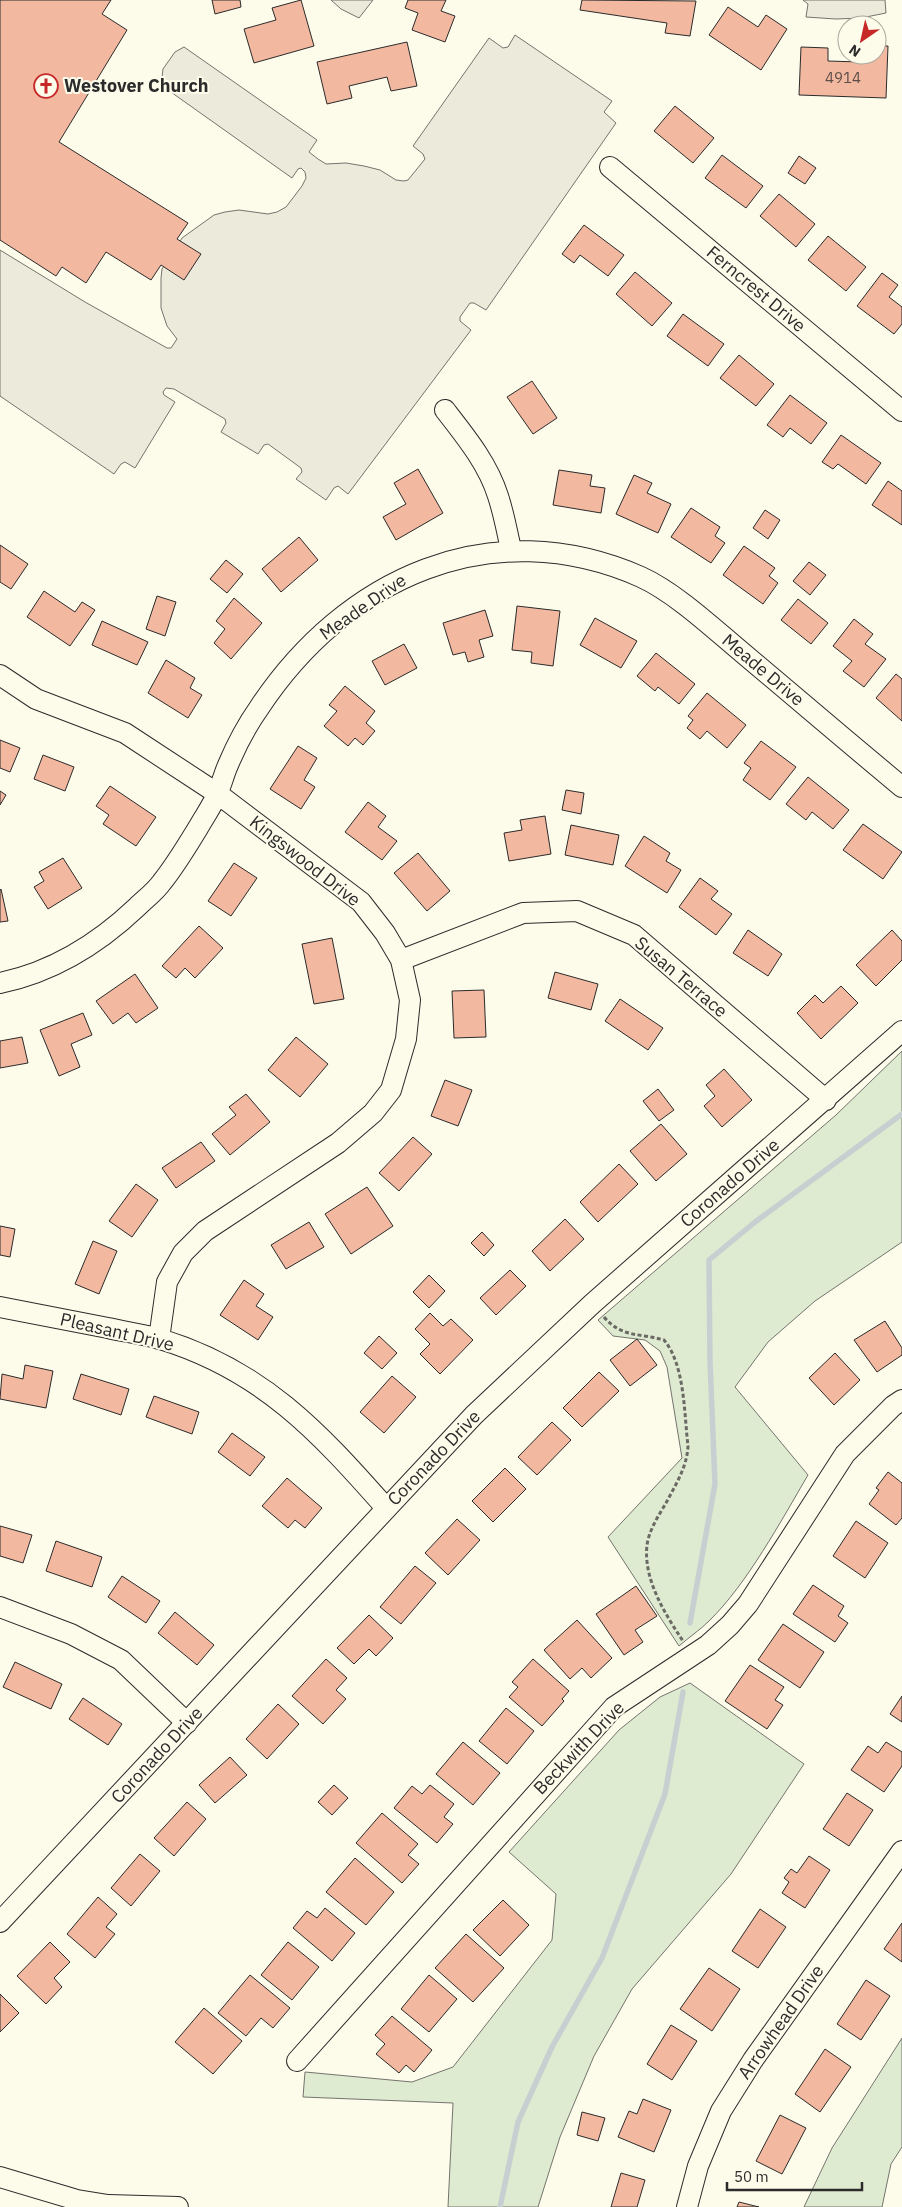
<svg xmlns="http://www.w3.org/2000/svg" width="902" height="2207" font-family="'IBM Plex Sans',sans-serif">
  <style>
    .green { fill: #deebd1; stroke: #74746e }
    .parking { fill: #eceadb; stroke: #74746e }
    .lines { fill: none; stroke-linecap: round; stroke-linejoin: round }
    .stream { stroke: #c7d0d0; stroke-width: 5.5 }
    .building { fill: #f2b8a0; stroke: #2b2b2b }
    .minor-casing { stroke: #2b2b2b; stroke-width: 22 }
    .path { stroke: #6a6964; stroke-width: 3; stroke-dasharray: 4 2.5; stroke-linecap: butt }
    .minor { stroke: #fdfbea; stroke-width: 20 }
    .labels { text-anchor: middle; stroke-width: 4; stroke-linejoin: round; paint-order: stroke }
    .number-label { font-size: 15px; fill: #5d4e48 }
    .poi-label { font-size: 18px; font-weight: bold; fill: #2b2b2b; stroke: #fdfbea; text-anchor: start }
    .street-label { font-size: 18px; fill: #2b2b2b; stroke: #fdfbea }
  </style>
  <rect width="100%" height="100%" fill="#fdfbea"/>
  <!-- green -->
  <path class="green" d="M902,1051V1242L815,1301L768,1342L735,1387L808,1475C781,1521 747,1584 709,1621C700,1630 688,1638 679,1646L608,1537L682,1458L667,1367L660,1351L645,1340L613,1336L598,1320L836,1115Z
    M690,1683L804,1764L731,1874L632,1989L594,2056L560,2137L538,2207H448L453,2103L303,2097L305,2072L412,2082L453,2067L552,1940L556,1894L509,1852L619,1730L660,1697Z
    M902,2038V2147L891,2164L882,2207H804L832,2148Z"/>
  <!-- parking -->
  <path class="parking" d="M331,0H373L359,18L341,9Z
    M803,0H885L886,13L861,18L836,19L806,17L808,4Z
    M515,35L612,101L604,112L616,123L486,310L474,303H470L460,317V321L471,330L348,494L338,486L334,488L326,500L296,479L302,472L301,468L268,444L264,445L258,454L221,432L226,423L225,419L174,389L166,388L163,392L164,395L175,402L135,468L125,462L121,464L114,474L0,396V250L85,302L167,348H171L177,339L167,326L161,308V278L162,269L182,238L214,215L225,212L239,210L268,214L277,212L286,207L302,186L306,178L305,172L301,168L298,169L292,178L161,85L163,69L175,52L184,47L317,140L309,152L318,159L326,164L346,163L364,166L380,170L396,180L404,181L408,180L425,159L423,154L413,146L489,38L503,48L508,47Z"/>
  <g class="lines">
    <!-- stream -->
    <path class="stream" d="M690,1623L715,1484L710,1361L709,1260L755,1222L902,1114
      M500,2207L518,2122L552,2047L602,1958L665,1794L683,1692"/>
  </g>
  <!-- building -->
  <path class="building" d="M0,0H111L102,14L127,30L59,142L188,223L177,239L201,254L184,280L161,265L151,280L106,252L86,283L62,267L56,276L0,240Z
    M212,0H240L241,7L215,14Z
    M301,0L314,46L254,63L244,29L276,20L272,8Z
    M408,0H446L441,11L455,16L445,42L412,30L418,13L405,8Z
    M582,0L696,1L690,36L665,33L667,23L580,10Z
    M728,7L758,27L766,15L787,29L761,70L709,35Z
    M407,42L417,86L391,91L387,77L349,86L352,98L327,104L317,62Z
    M877,46H888L886,98L799,95L801,47L828,48V61L860,62V55H877Z
    M675,106L714,138L693,163L654,131Z
    M722,155L763,186L746,208L705,178Z
    M799,156L816,168L805,184L788,173Z
    M779,194L815,224L796,247L760,216Z
    M584,225L624,255L608,276L580,255L574,263L562,254Z
    M828,236L866,267L846,291L808,260Z
    M635,272L672,303L652,326L616,294Z
    M882,273L898,285L889,297L902,307V324L894,334L857,306Z
    M683,314L724,344L708,366L667,336Z
    M739,355L774,384L756,406L720,378Z
    M532,381L557,418L533,434L507,397Z
    M790,395L827,423L811,444L790,428L783,437L767,425Z
    M841,435L881,463L866,484L838,464L833,469L822,462Z
    M418,469L443,513L396,540L383,517L406,504L394,483Z
    M559,470L592,475L590,486L605,488L601,513L553,505Z
    M634,475L652,483L647,493L671,504L658,533L616,514Z
    M888,481L902,491V525L872,505Z
    M691,508L720,527L715,536L725,543L711,563L671,537Z
    M765,510L780,520L768,539L753,528Z
    M299,537L318,560L281,592L262,569Z
    M0,545L28,564L11,589L0,582Z
    M744,546L775,568L769,576L778,583L763,604L723,575Z
    M226,560L243,574L227,593L210,579Z
    M809,562L826,575L810,595L793,581Z
    M44,591L75,612L82,602L95,610L70,646L27,617Z
    M157,596L176,602L165,636L146,629Z
    M234,598L262,623L231,659L214,643L225,629L216,621Z
    M798,599L828,623L811,644L781,620Z
    M517,606L560,611L553,666L531,663L532,652L512,650Z
    M485,610L493,636L479,640L484,657L468,662L465,652L453,655L443,623Z
    M595,618L637,641L621,668L580,645Z
    M854,619L873,634L865,644L886,659L864,687L843,671L852,661L833,646Z
    M102,621L148,642L137,665L92,645Z
    M404,644L417,668L385,685L372,661Z
    M656,653L695,684L679,704L658,687L655,691L637,676Z
    M166,660L195,678L190,688L202,695L188,718L148,693Z
    M896,674L902,679V721L876,698Z
    M345,686L375,711L366,723L375,731L363,745L355,738L348,746L324,726L337,711L329,705Z
    M707,693L746,725L727,748L707,731L700,739L687,728L693,720L688,716Z
    M0,740L20,748L10,772L0,768Z
    M761,741L796,767L770,800L743,780L751,768L744,763Z
    M298,746L317,758L304,780L315,787L301,809L270,789Z
    M43,755L74,767L65,791L34,779Z
    M808,777L849,810L833,829L812,812L806,820L786,804Z
    M110,786L156,817L136,846L103,824L109,815L96,806Z
    M566,790L584,793L581,814L562,810Z
    M0,791L6,795L0,805Z
    M368,802L386,816L378,827L397,841L382,860L345,832Z
    M545,816L551,854L509,861L504,833L522,830L520,820Z
    M863,824L902,852L883,879L843,850Z
    M571,825L619,835L613,865L565,855Z
    M644,836L670,853L666,861L681,870L667,893L625,866Z
    M418,853L450,891L427,911L394,873Z
    M63,858L82,888L48,909L34,887L44,881L39,872Z
    M234,863L257,878L231,916L208,901Z
    M700,878L718,891L711,899L732,914L716,935L679,907Z
    M1,889L8,921L0,922V890Z
    M199,926L223,948L195,978L185,968L176,978L162,966Z
    M748,930L782,954L768,976L733,953Z
    M892,930L902,941V960L876,986L856,965Z
    M332,938L344,999L314,1004L302,944Z
    M555,972L598,984L591,1010L548,998Z
    M135,974L158,1008L136,1023L128,1013L113,1024L96,1001Z
    M841,986L858,1003L821,1039L797,1013L815,995L823,1003Z
    M484,990L486,1037L454,1038L452,991Z
    M620,999L663,1028L648,1050L605,1021Z
    M83,1013L92,1035L71,1044L80,1067L59,1076L40,1030Z
    M22,1037L28,1063L0,1068V1041Z
    M296,1037L328,1064L300,1097L268,1070Z
    M724,1069L752,1100L722,1127L704,1106L715,1096L706,1085Z
    M445,1080L472,1090L458,1126L431,1116Z
    M658,1089L674,1110L659,1121L643,1101Z
    M246,1094L270,1122L230,1155L212,1134L236,1115L229,1107Z
    M661,1124L687,1154L656,1181L630,1151Z
    M413,1137L432,1154L399,1191L379,1173Z
    M201,1142L215,1161L176,1188L162,1168Z
    M619,1164L638,1184L598,1222L580,1202Z
    M136,1184L158,1200L132,1237L109,1221Z
    M367,1187L393,1226L351,1254L325,1214Z
    M565,1219L584,1239L550,1271L532,1251Z
    M309,1222L324,1247L286,1269L271,1245Z
    M0,1226L15,1229L10,1257L0,1255Z
    M482,1232L494,1245L484,1256L471,1243Z
    M93,1241L117,1251L99,1294L75,1284Z
    M510,1270L526,1286L496,1315L480,1298Z
    M429,1275L445,1291L429,1308L413,1292Z
    M244,1280L264,1294L256,1306L273,1317L258,1340L220,1315Z
    M430,1313L443,1326L451,1319L473,1340L440,1374L420,1354L430,1344L415,1329Z
    M885,1321L902,1348V1355L877,1372L854,1340Z
    M379,1336L397,1353L382,1369L364,1353Z
    M637,1339L657,1365L630,1386L610,1360Z
    M835,1353L860,1380L834,1405L809,1378Z
    M25,1365L53,1371L46,1408L0,1399L2,1374L23,1379Z
    M599,1372L619,1391L582,1427L563,1408Z
    M81,1374L129,1389L121,1415L73,1399Z
    M392,1376L416,1397L384,1433L360,1412Z
    M154,1396L199,1412L192,1434L146,1417Z
    M552,1422L571,1440L537,1475L518,1457Z
    M232,1433L265,1457L250,1476L218,1452Z
    M505,1468L526,1489L493,1522L472,1501Z
    M888,1472L902,1483V1518L896,1525L869,1504L879,1490L876,1488Z
    M287,1478L322,1508L305,1528L295,1520L288,1528L262,1506Z
    M457,1519L480,1540L448,1575L425,1553Z
    M856,1521L888,1543L865,1578L833,1556Z
    M0,1526L32,1535L23,1563L0,1556Z
    M56,1541L102,1557L92,1587L46,1571Z
    M415,1566L436,1583L401,1624L380,1607Z
    M122,1576L160,1601L146,1623L108,1597Z
    M813,1585L844,1606L838,1616L848,1623L835,1642L793,1614Z
    M636,1586L657,1616L635,1630L643,1642L624,1655L596,1614Z
    M175,1612L214,1645L197,1665L158,1633Z
    M369,1615L393,1638L376,1656L369,1649L354,1664L337,1648Z
    M577,1620L612,1658L591,1678L582,1668L570,1679L544,1650Z
    M783,1624L824,1652L800,1688L758,1660Z
    M326,1659L347,1678L336,1690L346,1699L323,1724L292,1696Z
    M533,1659L569,1691L562,1699L564,1701L542,1726L509,1697L518,1687L512,1682Z
    M15,1662L62,1684L51,1709L3,1687Z
    M750,1665L784,1687L775,1700L783,1705L767,1729L725,1701Z
    M902,1696V1722L890,1714Z
    M83,1698L122,1724L108,1745L69,1719Z
    M278,1704L299,1724L267,1759L246,1739Z
    M506,1708L534,1731L507,1764L479,1741Z
    M463,1742L500,1773L473,1805L436,1774Z
    M886,1742L902,1752V1766L884,1792L851,1770L868,1746L878,1753Z
    M230,1757L247,1775L215,1803L199,1785Z
    M334,1785L348,1798L332,1815L318,1802Z
    M430,1785L454,1804L444,1817L453,1824L437,1843L394,1808L412,1786L422,1794Z
    M847,1793L873,1810L849,1846L823,1829Z
    M187,1802L206,1819L174,1856L154,1838Z
    M382,1813L418,1844L408,1855L419,1864L402,1883L356,1843Z
    M140,1854L160,1871L131,1906L111,1888Z
    M809,1856L830,1870L805,1908L782,1893L789,1882L784,1878L791,1869L797,1873Z
    M355,1858L394,1892L366,1925L326,1892Z
    M98,1897L117,1914L106,1927L115,1934L95,1958L67,1934Z
    M503,1900L529,1925L500,1956L473,1930Z
    M325,1908L355,1933L332,1961L293,1928L307,1911L317,1918Z
    M760,1909L786,1927L758,1968L732,1951Z
    M902,1923V1962L884,1949Z
    M466,1934L504,1968L473,2002L435,1968Z
    M50,1942L70,1962L54,1978L62,1987L46,2004L17,1976Z
    M288,1942L319,1967L292,2000L261,1975Z
    M709,1968L740,1989L712,2031L680,2009Z
    M250,1975L290,2008L273,2028L261,2018L246,2036L218,2013Z
    M429,1975L457,1999L429,2032L401,2009Z
    M866,1980L890,1996L861,2040L837,2024Z
    M0,1994L19,2013L0,2032Z
    M204,2008L242,2041L213,2074L175,2042Z
    M392,2016L432,2050L414,2072L406,2065L399,2073L376,2054L385,2044L375,2035Z
    M671,2025L697,2041L672,2080L647,2064Z
    M825,2049L851,2067L820,2112L795,2094Z
    M643,2099L671,2110L654,2152L618,2137L629,2111L637,2114Z
    M582,2112L605,2118L598,2141L577,2135Z
    M780,2115L806,2128L782,2174L756,2161Z
    M621,2173L645,2180L637,2207H611Z
    M739,2202L759,2207H737Z"/>
  <g class="lines">
    <!-- minor casing -->
    <g class="minor-casing">
      <path id="minor" d="M610,167L902,411
        M445,410C466,437 488,464 498,496C504,514 507,532 511,549
        M0,675L36,699L125,733L218,794L361,902L385,933L401,960L410,1000L406,1039L391,1090L373,1113L338,1143L205,1231L183,1253L167,1282L159,1339
        M401,960L523,913L577,911L634,935L826,1100
        M0,983C53,972 98,944 137,907C145,899 155,892 162,882C175,866 187,846 198,828C204,817 213,805 218,792C222,783 224,774 228,765C236,746 247,725 259,708C345,578 491,511 641,577C676,593 714,629 744,654C797,699 849,743 902,787
        M0,1307C36,1314 72,1321 108,1328C125,1332 143,1334 160,1339C262,1370 318,1431 386,1508
        M0,1607L71,1634L121,1660L187,1723
        M0,1922L474,1415L592,1304L902,1031
        M297,2061L614,1707L708,1645L730,1625L748,1604L845,1454L893,1406L902,1400
        M0,2177L77,2200L108,2205L178,2207
        M687,2207L698,2166L721,2111L753,2060L902,1851"/>
    </g>
    <!-- path -->
    <path class="path" d="M604,1317C622,1338 640,1333 664,1340C685,1365 684,1413 688,1446C687,1467 676,1484 666,1503C659,1515 649,1530 647,1545C643,1579 665,1614 683,1641"/>
    <!-- minor -->
    <use href="#minor" class="minor"/>
  </g>
  <!-- icons -->
  <defs>
    <g id="church-ring" transform="scale(1.25)"><circle r="9.5" fill="#fdfbea" stroke="#c62828" stroke-width="1.5"/><path d="M-1.2-6h2.4v3.5h3.3v2.4h-3.3V6h-2.4V-.1h-3.3v-2.4h3.3Z" fill="#c62828"/></g>
  </defs>
  <g fill-rule="evenodd">
    <use href="#church-ring" x="46" y="86"/>
  </g>
  <g class="labels">
    <!-- number labels -->
    <g class="number-label">
      <text x="843" y="83">4914</text>
    </g>
    <!-- poi labels -->
    <g class="poi-label">
      <text x="64" y="92">Westover Church</text>
    </g>
    <!-- street labels -->
    <g class="street-label">
      <text transform="translate(756 289) rotate(40)" y="6">Ferncrest Drive</text>
      <text transform="translate(363 607) rotate(-35)" y="6">Meade Drive</text>
      <text transform="translate(763 670) rotate(40)" y="6">Meade Drive</text>
      <text transform="translate(305 861) rotate(38)" y="6">Kingswood Drive</text>
      <text transform="translate(681 977) rotate(40)" y="6">Susan Terrace</text>
      <text transform="translate(730 1183) rotate(-41)" y="6">Coronado Drive</text>
      <text transform="translate(117 1332) rotate(13)" y="6">Pleasant Drive</text>
      <text transform="translate(434 1458) rotate(-46)" y="6">Coronado Drive</text>
      <text transform="translate(579 1748) rotate(-46)" y="6">Beckwith Drive</text>
      <text transform="translate(157 1755) rotate(-47)" y="6">Coronado Drive</text>
      <text transform="translate(781 2022) rotate(-55)" y="6">Arrowhead Drive</text>
    </g>
  </g>
  <!-- north arrow -->
  <g transform="translate(862 40) rotate(214)"><circle r="24" fill="#fdfbea" stroke="#a9a89e"/>
  <path d="M0-4L9 19L0 12L-9 19Z" fill="#c62828"/>
  <text y="-8" font-size="14" font-weight="bold" text-anchor="middle" fill="#2b2b2b">N</text>
  </g>
  <!-- scale -->
  <path d="M727 2182v8h135v-8" fill="none" stroke="#2b2b2b" stroke-width="2.5"/>
  <text x="734" y="2182" font-size="15" fill="#2b2b2b" stroke="#fdfbea" stroke-width="4" paint-order="stroke">50 m</text>
</svg>
